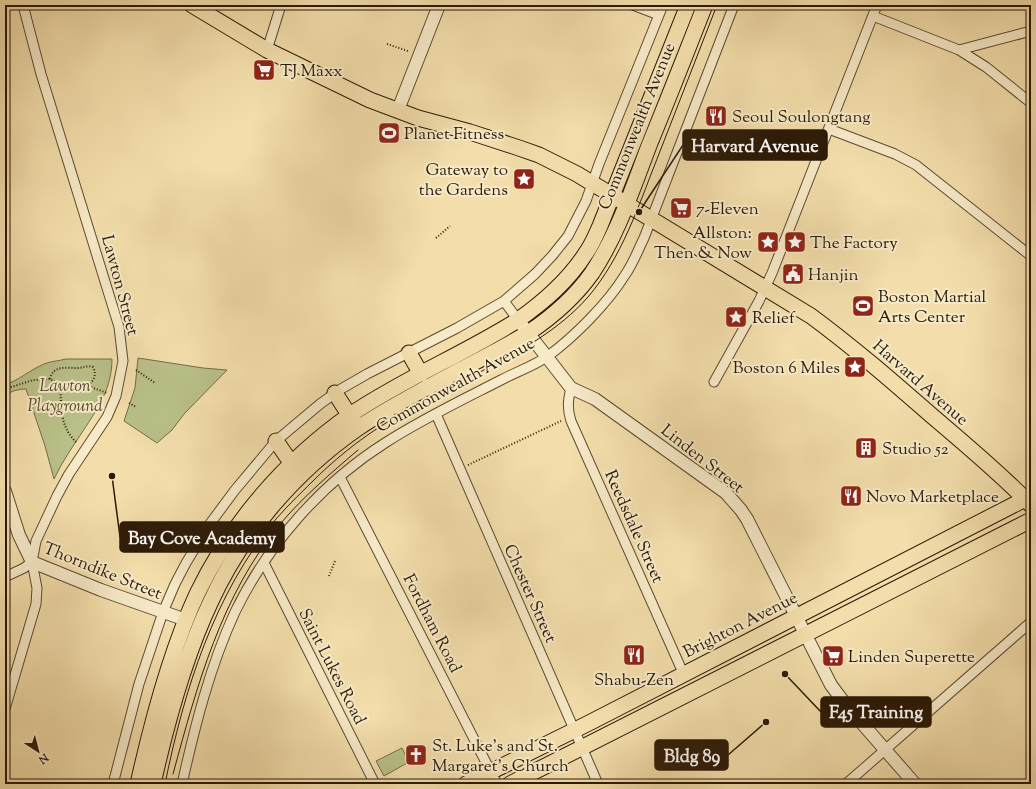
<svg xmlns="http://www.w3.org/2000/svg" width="1036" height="789" font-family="'Sorts Mill Goudy',serif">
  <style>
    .green { fill: #bac189; stroke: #726d48 }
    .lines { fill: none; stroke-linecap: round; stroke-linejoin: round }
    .minor-casing { stroke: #5d4a2f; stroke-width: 11 }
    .tertiary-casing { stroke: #5d4a2f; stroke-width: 14 }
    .primary-casing { stroke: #2b1906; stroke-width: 17 }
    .path { stroke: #2b1906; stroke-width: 2; stroke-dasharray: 1 2; stroke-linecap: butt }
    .minor { stroke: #f7eac8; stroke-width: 9 }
    .tertiary { stroke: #f7eac8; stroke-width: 12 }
    .primary { stroke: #f3deab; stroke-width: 15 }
    .tram { stroke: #2b1906; stroke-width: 1 }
    .labels { text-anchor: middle; stroke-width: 4; stroke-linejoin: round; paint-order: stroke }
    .poi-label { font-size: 17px; fill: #2b1906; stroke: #f7eac8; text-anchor: start }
    .street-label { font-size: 17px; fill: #2b1906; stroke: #f7eac8 }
    .park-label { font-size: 17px; font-style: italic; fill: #564b2d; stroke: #f7eac8 }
    .leader { fill: none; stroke: #2b1906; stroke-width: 1.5 }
    .callout-dot { fill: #2b1906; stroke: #f7eac8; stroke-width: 1.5 }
    .callout { fill: #2b1906; stroke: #2b1906; stroke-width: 1.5 }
    .callout-label { font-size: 18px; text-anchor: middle; font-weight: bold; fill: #fff }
  </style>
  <rect width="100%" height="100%" fill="#f3deab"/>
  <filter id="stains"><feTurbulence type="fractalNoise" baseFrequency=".005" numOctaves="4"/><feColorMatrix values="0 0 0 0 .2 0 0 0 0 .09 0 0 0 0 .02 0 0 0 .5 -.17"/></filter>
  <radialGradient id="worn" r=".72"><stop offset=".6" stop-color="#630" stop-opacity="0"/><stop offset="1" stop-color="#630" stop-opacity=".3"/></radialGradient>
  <!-- green -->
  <path class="green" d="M138,358L203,368L227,370L184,414L172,430L157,443L124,421L135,388Z
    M66,359H112C112,388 98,408 83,431C73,446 62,462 54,479L45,446L26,389C19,389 10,391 5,396V385C19,380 30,370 44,364C51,361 59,361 66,359Z
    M402,748L409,762L384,776L376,761Z"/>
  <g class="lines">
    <!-- minor casing -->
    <g class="minor-casing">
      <path id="minor" d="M633,5L659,15
        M873,16L959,50L986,67L1031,103
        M267,50L281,5
        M959,50L1031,31
        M829,129L895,154L916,165L1031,256
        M504,301L518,320
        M714,382L759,301L772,273L877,5
        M571,388C568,400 567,409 571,421L684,675
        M436,414L598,784
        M340,477L497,784
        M264,563L375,784
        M5,577L24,568L32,562
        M5,709L36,604L37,588L32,562L36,541L57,496L69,474L107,417L116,396L123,361L119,327L41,74L23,5
        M113,784L139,684L163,612L175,584L186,563L209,525L235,490L276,441L320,404L341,389L367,374L457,328L504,301L535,274L552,256L568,236L586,201L599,164L663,5
        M182,784C195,726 210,666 235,612C268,544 322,483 385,443C422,419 462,400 501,380C516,372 534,366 548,356C574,337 608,303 625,275C633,264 638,250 644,238L734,5
        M846,784L1031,622"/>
    </g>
    <!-- tertiary casing -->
    <g class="tertiary-casing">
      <path id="tertiary" d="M398,110L439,5
        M518,320L571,388L595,399L726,493L741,510L747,519L831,685L846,705L915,784
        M5,491L19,535L32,562L101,590L186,620"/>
    </g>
    <!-- primary casing -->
    <g class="primary-casing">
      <path id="primary" d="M192,5L267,50L370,100L418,118L470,132L519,148L539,155L577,174L811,316C853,347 892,381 931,415C965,444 1000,473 1031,505
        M409,353L421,374
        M335,393L355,424
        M276,441L292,464
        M138,784C152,721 170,652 197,594C231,523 286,460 350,415C403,379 464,354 518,320C545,301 568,281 586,253C592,245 596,235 600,226L688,5
        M153,784C166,725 185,656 211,601C242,533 296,471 358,428C412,392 472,366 528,333C552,317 575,297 592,273C618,234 633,187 650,143C669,97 687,51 705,5
        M466,784L587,724L1031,496
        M510,784L1031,520"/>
    </g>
    <!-- path -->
    <path class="path" d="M387,44L408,51
      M436,238L450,226
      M136,370L155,383
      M50,379C53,365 66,368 77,368C83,368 87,365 93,367C97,375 94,380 88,386
      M60,385C62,408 59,426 77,443
      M5,389L33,380L50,379L60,385L68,383L88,386L107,393
      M129,403L136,407
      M468,465L561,421
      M329,576L335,561"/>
    <!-- minor -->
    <use href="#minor" class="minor"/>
    <!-- tertiary -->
    <use href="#tertiary" class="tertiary"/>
    <!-- primary -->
    <use href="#primary" class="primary"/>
    <!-- tram -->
    <path class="tram" d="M173,774C197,686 221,595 281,523C304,496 331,473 358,450
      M165,784C184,690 214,594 276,519C289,504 304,490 318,476C342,453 369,432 398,416C426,401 454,386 482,371C520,351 559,330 588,297C622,257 638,207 657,159C677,108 697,56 717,5"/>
  </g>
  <!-- icons -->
  <defs>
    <g id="supermarket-square" transform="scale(1.15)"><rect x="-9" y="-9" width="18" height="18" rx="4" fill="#8f2418" stroke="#f7eac8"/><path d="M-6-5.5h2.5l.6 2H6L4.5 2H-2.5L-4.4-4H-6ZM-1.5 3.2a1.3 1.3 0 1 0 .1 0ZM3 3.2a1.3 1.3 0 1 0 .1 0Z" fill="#fff"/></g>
    <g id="restaurant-square" transform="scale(1.15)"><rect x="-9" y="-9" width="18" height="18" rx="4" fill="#8f2418" stroke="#f7eac8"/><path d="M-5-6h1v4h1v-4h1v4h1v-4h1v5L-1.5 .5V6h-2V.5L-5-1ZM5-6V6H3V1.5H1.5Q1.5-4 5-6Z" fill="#fff"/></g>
    <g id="stadium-square" transform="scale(1.15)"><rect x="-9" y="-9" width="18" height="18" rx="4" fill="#8f2418" stroke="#f7eac8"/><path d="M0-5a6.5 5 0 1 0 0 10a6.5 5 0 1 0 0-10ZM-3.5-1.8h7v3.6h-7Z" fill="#fff"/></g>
    <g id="sight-square" transform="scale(1.15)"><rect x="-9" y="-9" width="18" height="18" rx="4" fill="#8f2418" stroke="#f7eac8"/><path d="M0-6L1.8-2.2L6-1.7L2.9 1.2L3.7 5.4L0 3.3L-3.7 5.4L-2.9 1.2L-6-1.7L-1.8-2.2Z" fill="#fff"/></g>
    <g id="civic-square" transform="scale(1.15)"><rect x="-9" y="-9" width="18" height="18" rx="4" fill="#8f2418" stroke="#f7eac8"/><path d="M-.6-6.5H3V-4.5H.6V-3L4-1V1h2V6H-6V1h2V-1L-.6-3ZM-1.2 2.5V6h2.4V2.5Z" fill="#fff"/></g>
    <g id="building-square" transform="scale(1.15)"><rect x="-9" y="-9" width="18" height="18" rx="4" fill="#8f2418" stroke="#f7eac8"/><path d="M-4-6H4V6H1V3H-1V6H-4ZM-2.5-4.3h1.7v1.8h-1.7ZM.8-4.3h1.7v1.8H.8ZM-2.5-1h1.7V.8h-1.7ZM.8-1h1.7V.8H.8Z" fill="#fff"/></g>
    <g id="church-square" transform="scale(1.15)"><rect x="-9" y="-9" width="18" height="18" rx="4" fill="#8f2418" stroke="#f7eac8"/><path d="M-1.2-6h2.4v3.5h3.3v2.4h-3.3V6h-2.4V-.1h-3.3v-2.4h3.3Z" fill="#fff"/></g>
  </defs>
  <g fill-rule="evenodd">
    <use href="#supermarket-square" x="264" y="70"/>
    <use href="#restaurant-square" x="716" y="116"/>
    <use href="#stadium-square" x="389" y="133"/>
    <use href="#sight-square" x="524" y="179"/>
    <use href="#supermarket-square" x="681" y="208"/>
    <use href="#sight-square" x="768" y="242"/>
    <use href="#sight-square" x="795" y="242"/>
    <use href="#civic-square" x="793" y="274"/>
    <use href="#stadium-square" x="863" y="306"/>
    <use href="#sight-square" x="736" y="317"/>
    <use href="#sight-square" x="855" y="367"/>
    <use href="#building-square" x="866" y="448"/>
    <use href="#restaurant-square" x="851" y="496"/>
    <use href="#restaurant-square" x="634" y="655"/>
    <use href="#supermarket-square" x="833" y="656"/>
    <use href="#church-square" x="416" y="755"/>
  </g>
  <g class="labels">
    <!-- poi labels -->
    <g class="poi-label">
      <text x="280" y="76">TJ Maxx</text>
      <text x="732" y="122">Seoul Soulongtang</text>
      <text x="404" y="139">Planet Fitness</text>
      <text x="508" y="175" text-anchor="end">Gateway to<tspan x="508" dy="20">the Gardens</tspan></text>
      <text x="696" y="214">7-Eleven</text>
      <text x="752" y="238" text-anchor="end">Allston:<tspan x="752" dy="20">Then &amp; Now</tspan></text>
      <text x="810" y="248">The Factory</text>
      <text x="808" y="280">Hanjin</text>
      <text x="878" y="302">Boston Martial<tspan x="878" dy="20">Arts Center</tspan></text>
      <text x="752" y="323">Relief</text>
      <text x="840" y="373" text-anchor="end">Boston 6 Miles</text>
      <text x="882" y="454">Studio 52</text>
      <text x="866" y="502">Novo Marketplace</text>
      <text x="848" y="662">Linden Superette</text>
      <text x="634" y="685" text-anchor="middle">Shabu-Zen</text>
      <text x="432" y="751">St. Luke's and St.<tspan x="432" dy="20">Margaret's Church</tspan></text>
    </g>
    <!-- street labels -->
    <g class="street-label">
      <text transform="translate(636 126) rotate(-68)" y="6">Commonwealth Avenue</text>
      <text transform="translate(121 285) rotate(75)" y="6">Lawton Street</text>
      <text transform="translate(921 382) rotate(41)" y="6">Harvard Avenue</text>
      <text transform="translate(455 384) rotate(-29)" y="6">Commonwealth Avenue</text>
      <text transform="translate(703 458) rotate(38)" y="6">Linden Street</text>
      <text transform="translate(635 526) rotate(66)" y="6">Reedsdale Street</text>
      <text transform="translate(103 570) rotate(22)" y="6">Thorndike Street</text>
      <text transform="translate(531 593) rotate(66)" y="6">Chester Street</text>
      <text transform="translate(433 623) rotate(63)" y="6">Fordham Road</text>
      <text transform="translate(740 624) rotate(-27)" y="6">Brighton Avenue</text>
      <text transform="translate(333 666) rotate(63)" y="6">Saint Lukes Road</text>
    </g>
    <!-- park labels -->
    <g class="park-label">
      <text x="65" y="391">Lawton<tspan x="65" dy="20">Playground</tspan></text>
    </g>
  </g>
  <!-- callouts -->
  <path class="leader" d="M639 212L683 145M112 476L120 537M785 674L821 712M766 722L728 755"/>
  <g class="callout-dot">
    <circle cx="639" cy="212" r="4"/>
    <circle cx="112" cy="476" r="4"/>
    <circle cx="785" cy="674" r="4"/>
    <circle cx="766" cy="722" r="4"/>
  </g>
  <g class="callout">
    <rect x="683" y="130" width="144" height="30" rx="4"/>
    <rect x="120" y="522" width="164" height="30" rx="4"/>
    <rect x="821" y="697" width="110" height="30" rx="4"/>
    <rect x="655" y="740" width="73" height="30" rx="4"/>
  </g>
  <g class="callout-label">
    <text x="755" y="152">Harvard Avenue</text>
    <text x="202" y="544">Bay Cove Academy</text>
    <text x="876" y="718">F45 Training</text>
    <text x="692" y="762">Bldg 89</text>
  </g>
  <!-- margin -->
  <rect width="1036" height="789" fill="none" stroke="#f3deab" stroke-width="20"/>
  <rect x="6" y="6" width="1024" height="777" fill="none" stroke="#2b1906" stroke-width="2"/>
  <rect x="10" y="10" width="1016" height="769" fill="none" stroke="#2b1906"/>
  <!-- north arrow -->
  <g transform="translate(38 751) rotate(144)" stroke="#f7eac8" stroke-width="3" paint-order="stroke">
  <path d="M0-3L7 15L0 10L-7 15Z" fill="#2b1906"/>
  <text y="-6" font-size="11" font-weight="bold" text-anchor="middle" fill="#2b1906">N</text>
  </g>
  <rect width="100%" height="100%" filter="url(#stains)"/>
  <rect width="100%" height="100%" fill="url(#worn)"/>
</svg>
